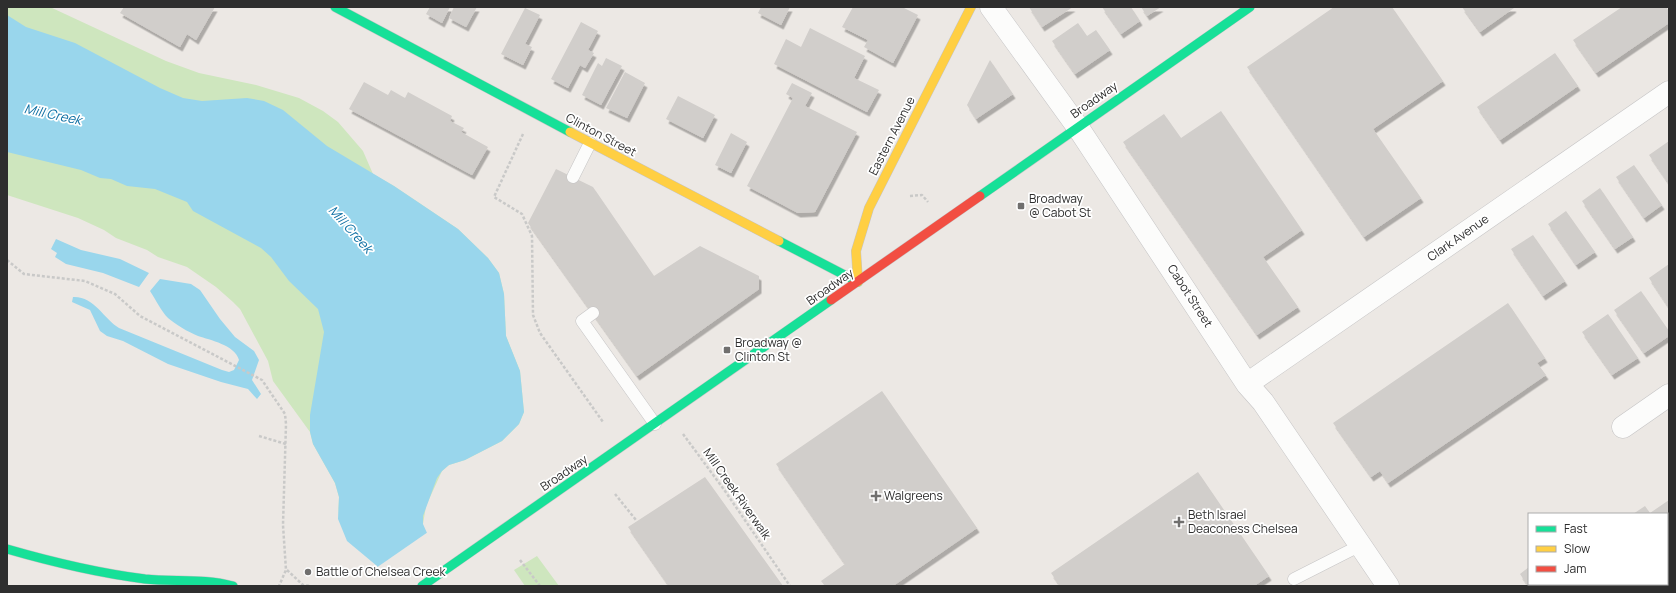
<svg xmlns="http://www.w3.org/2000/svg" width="1676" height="593" font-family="Manrope,sans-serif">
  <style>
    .green { fill: #cee6be }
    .water { fill: #99d6ec }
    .pier { fill: #ece8e4 }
    .building { fill: #d1cecb; filter: url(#shadow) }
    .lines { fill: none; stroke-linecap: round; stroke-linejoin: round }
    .lane-casing { stroke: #c5c4c5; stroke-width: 13 }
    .street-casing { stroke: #c5c4c5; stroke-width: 23 }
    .fast-casing { stroke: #c5c4c5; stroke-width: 10 }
    .slow-casing { stroke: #c5c4c5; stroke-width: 10 }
    .jam-casing { stroke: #c5c4c5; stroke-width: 10 }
    .path { stroke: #c9c9c8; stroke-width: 2.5; stroke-dasharray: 3 2; stroke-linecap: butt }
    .lane { stroke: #fcfcfb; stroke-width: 12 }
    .street { stroke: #fcfcfb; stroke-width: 22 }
    .fast { stroke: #16e098; stroke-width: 9 }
    .slow { stroke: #ffcf43; stroke-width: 9 }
    .jam { stroke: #f24e42; stroke-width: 9 }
    .poi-dot { fill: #706f6e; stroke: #fff; stroke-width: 1.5 }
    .labels { text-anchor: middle; stroke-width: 3.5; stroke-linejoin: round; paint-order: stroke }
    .street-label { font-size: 12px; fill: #2e2e2e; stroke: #fff }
    .poi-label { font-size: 12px; fill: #2e2e2e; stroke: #fff; text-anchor: start }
    .water-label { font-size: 13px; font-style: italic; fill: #0d6fa3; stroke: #fff }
  </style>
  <defs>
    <filter id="shadow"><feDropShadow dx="2.5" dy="4.5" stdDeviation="0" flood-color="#0004"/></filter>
  </defs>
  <rect width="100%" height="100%" fill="#ece8e4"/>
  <!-- green -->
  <path class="green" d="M7,7H50L166,61L199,73L256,85L299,98L323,111L338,122L363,151L373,174L394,186L458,229L488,258L499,273L504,294L506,336L520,371L524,412L519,424L502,441L465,460L449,465L442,471L426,506L423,524L419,344L7,84Z
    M7,125L363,268L338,519L339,497L335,483L313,444L310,432L273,381L268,361L240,309L233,302L216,287L187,267L158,257L147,250L116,238L104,230L78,218L7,195Z
    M537,556L559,586H525L514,570Z"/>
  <!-- water -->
  <path class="water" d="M7,15L26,27L75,43L160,88L183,98L202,101L247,98L264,101L283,110L327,146L394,186L458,229L488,258L499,273L504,294L506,336L520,371L524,412L519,424L502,441L465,460L449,465L442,471L437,478L423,516V524L427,533L463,586H390L377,566L347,541L338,519L339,497L335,483L313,444L310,432V415L324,332L318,309L289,281L271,257L261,248L193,211L187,202L155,189L127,186L111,179L100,178L81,170L7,152Z
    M56,239L81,250L120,259L149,273L139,287L103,273L66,264L55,257L57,253L51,249Z
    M160,279L191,284L200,290L220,319L235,337L254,351L259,360L252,380L261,394L257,399L248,389L221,382L168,364L123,341L107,336L100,331L90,310L72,302L73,297C94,296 103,318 119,328L222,370L229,372L234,370L239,360C235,345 210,340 198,336C188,332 175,324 168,318C161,311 156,300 150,291Z"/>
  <!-- pier -->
  <path class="pier" d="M428,532L465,586H388L376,568Z"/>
  <!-- building -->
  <path class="building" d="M124,7H215L196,40L187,34L180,47L120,13Z
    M430,7H450L442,23L426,14Z
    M454,7H477L466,27L449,18Z
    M761,7H790L781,25L758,13Z
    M853,7H902L918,15L893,63L864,47L868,40L842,27Z
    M1029,7H1073L1042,27Z
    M1102,7H1131L1140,21L1121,34Z
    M1141,7H1161L1147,16Z
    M1334,7H1392L1443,81L1373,129L1421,198L1364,237L1247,67Z
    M1462,7H1513L1514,8L1480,32Z
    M1622,7H1666L1669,11V23L1596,73L1573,40Z
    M525,8L540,15L525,44L532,47L523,65L501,54Z
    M581,22L598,31L588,50L594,53L585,68L580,65L568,88L551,79Z
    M1078,23L1087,36L1096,30L1110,50L1075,74L1052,41Z
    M810,28L865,56L854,78L879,90L867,112L774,64L786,39L801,47Z
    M1555,53L1578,86L1500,140L1477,107Z
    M606,58L622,66L601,105L582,95L598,63L602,66Z
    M990,60L1013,94L976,119L967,105Z
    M625,72L645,83L627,118L606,108Z
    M364,82L388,95L391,90L405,98L408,92L452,116L450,121L464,128L461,132L488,147L472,175L349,109Z
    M792,83L812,93L805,106L857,132L815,212L798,213L747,186L793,98L786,94Z
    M678,96L715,115L703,138L666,119Z
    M1221,111L1302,230L1263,257L1298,307L1257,335L1123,142L1164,114L1181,138Z
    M731,133L747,142L731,173L715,165Z
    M1669,141V184L1649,155Z
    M1634,165L1662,205L1644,218L1616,177Z
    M556,169L593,187L654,276L700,246L759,276V289L637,376L528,223Z
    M1600,188L1633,237L1615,249L1582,201Z
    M1566,211L1595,252L1576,265L1548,224Z
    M1533,235L1565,281L1543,296L1511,249Z
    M1669,264V308L1649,278Z
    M1641,291L1669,331V336L1644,353L1614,310Z
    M1508,303L1545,358L1537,363L1546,375L1388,483L1380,471L1371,477L1333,423Z
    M1608,314L1638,358L1612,375L1582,332Z
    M882,391L977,528L893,586H825L821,581L845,564L776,464Z
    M1198,472L1269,576L1254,586H1060L1051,573Z
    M705,477L783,586H669L628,527Z
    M1669,500V586H1528L1520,574L1529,567V584H1667V514H1633L1645,506L1650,513Z"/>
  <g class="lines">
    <!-- lane casing -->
    <g class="lane-casing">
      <path id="lane" d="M573,177L590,143
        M593,313L582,321L655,424
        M1294,579L1361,545"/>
    </g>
    <!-- street casing -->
    <g class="street-casing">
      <path id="street" d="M991,7L1077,126L1247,384L1263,402L1388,586
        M1247,384L1669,92
        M1623,427L1669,395"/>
    </g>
    <!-- fast casing -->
    <g class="fast-casing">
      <path id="fast" d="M335,7L570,132
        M980,196L1250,7
        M779,241L858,282
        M7,549C52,562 98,573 145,579C174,582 204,578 233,586
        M422,586L831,300"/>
    </g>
    <!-- slow casing -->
    <g class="slow-casing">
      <path id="slow" d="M570,132L779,241
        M858,282L856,251L869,208L971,7"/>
    </g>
    <!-- jam casing -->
    <g class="jam-casing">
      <path id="jam" d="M831,300L980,196"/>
    </g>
    <!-- path -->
    <path class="path" d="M523,134L494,197L522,214L532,236L533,315L540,333L603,422
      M910,196L922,195L928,202
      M7,260L24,274L85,281L115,294L140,316L262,380L285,414L286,424L283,525L286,570L279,586
      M683,434L725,491L790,586
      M259,436L286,444
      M615,494L636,520
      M520,560L540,586
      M287,570L303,585L311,586"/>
    <!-- lane -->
    <use href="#lane" class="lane"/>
    <!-- street -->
    <use href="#street" class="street"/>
    <!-- fast -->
    <use href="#fast" class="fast"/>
    <!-- slow -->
    <use href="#slow" class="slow"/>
    <!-- jam -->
    <use href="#jam" class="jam"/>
  </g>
  <!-- markers -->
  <g class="poi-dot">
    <rect x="1017" y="202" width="8" height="8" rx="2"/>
    <rect x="723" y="346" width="8" height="8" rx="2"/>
    <path d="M874 490h4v4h4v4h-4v4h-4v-4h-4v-4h4z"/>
    <path d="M1177 516h4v4h4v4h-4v4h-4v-4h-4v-4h4z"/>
    <circle cx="308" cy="572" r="4"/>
  </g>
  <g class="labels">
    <!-- street labels -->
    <g class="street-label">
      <text transform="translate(1094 100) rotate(-35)" y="4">Broadway</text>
      <text transform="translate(601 135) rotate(28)" y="4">Clinton Street</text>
      <text transform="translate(892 136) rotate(-63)" y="4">Eastern Avenue</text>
      <text transform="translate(1458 238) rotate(-35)" y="4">Clark Avenue</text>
      <text transform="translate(830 287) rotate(-35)" y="4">Broadway</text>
      <text transform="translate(1190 296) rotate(57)" y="4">Cabot Street</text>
      <text transform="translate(564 473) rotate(-34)" y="4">Broadway</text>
      <text transform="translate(737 494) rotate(55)" y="4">Mill Creek Riverwalk</text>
    </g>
    <!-- poi labels -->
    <g class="poi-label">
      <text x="1029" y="203">Broadway<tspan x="1029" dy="14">@ Cabot St</tspan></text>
      <text x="735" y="347">Broadway @<tspan x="735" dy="14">Clinton St</tspan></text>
      <text x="884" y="500">Walgreens</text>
      <text x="1188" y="519">Beth Israel<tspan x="1188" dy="14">Deaconess Chelsea</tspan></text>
      <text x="316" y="576">Battle of Chelsea Creek</text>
    </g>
    <!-- water labels -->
    <g class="water-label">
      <text transform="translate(53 114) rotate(12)" y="5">Mill Creek</text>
      <text transform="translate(351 229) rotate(48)" y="5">Mill Creek</text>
    </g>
  </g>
  <!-- border -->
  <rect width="1676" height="593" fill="none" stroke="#2e2e2e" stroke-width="16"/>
  <!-- legend -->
  <rect x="1528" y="513" width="140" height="72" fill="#ffffff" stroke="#ababab"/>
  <rect x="1536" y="526" width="20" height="6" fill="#16e098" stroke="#ababab"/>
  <text x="1564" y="533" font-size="12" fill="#2e2e2e">Fast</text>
  <rect x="1536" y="546" width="20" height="6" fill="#ffcf43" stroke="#ababab"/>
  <text x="1564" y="553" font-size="12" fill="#2e2e2e">Slow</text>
  <rect x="1536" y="566" width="20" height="6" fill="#f24e42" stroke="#ababab"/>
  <text x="1564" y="573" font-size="12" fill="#2e2e2e">Jam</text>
</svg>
